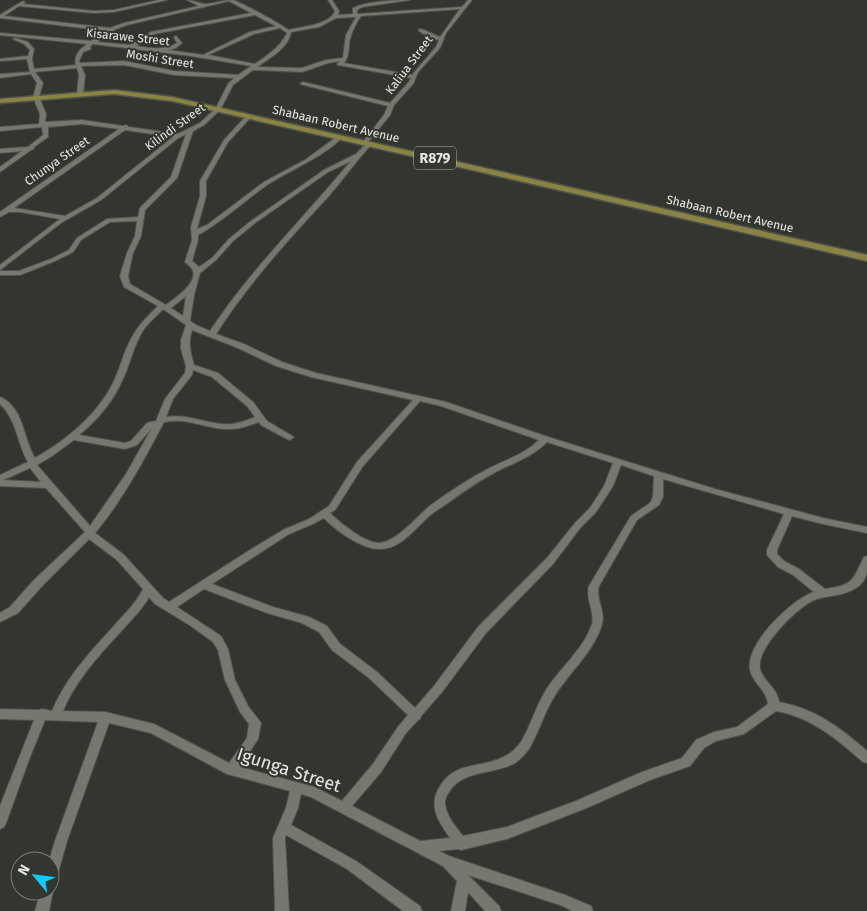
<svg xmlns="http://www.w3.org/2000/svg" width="867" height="911" font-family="'Fira Sans',sans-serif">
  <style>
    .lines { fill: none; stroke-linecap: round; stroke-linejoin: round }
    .minor-casing { stroke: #50534b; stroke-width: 2 }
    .major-casing { stroke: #50534b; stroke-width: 3 }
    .minor { fill: #74786e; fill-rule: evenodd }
    .major { fill: #898443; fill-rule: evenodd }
    .labels { text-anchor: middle; stroke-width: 4; stroke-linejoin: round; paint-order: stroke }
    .far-street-label { font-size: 12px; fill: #e6e8e2; stroke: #33362e }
    .shield { fill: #33362e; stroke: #b0b3ac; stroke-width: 1 }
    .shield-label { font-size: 14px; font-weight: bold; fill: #e6e8e2 }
    .near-street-label { font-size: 18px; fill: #e6e8e2; stroke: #33362e }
  </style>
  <rect width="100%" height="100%" fill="#33362e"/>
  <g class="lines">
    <!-- minor casing -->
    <g class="minor-casing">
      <path id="minor" d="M159,0H167L114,12L94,13L19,6L4,16L110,28L124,23L199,6L187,0C193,0 200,4 206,4C215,3 224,0 233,0C240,2 283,25 288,30C301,27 330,25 335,11L328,0H332L339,11L338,15L353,14V8C368,1 394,0 410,0L362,7L357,10V14L462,7L468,0H472L446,33L440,48L418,72L413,84L394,105L390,115L368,142L371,143V145C355,162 342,181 327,198C287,241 248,284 216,334L244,344L282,362L316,373L446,402L548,437L715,489L823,518L867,527V533L823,524L792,516L777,550V554L784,561L799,569L825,589C854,585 852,581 864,557L867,556C867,561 867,567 867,572C864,589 845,594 831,596C825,597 818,598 812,601C795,610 756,648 760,669C763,681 778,689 779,702C814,708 841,728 867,751V763L863,762C837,739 811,717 776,711L744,734L716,741L704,748L690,766L650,780L584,809L507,839L461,850L458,849L439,851L449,856L565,895L591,906L593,911H572L563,906L468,875L499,906L501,911H485L468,892L465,911H451L457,881L443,866L311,797L301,794L298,808L291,825L356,861L420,906L422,911H403L347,869L286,835L285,838L289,911H275L273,838L286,808L290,791L227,774L151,733L109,723L67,841L56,880L55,884L50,886L53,891L49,911H35L41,891H50L49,861L55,841L98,722L45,720L30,757L6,823L4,827L0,829V806L34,720L0,719V709L39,710L42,709L52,711C66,678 90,652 114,626C124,614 136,604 143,589L117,560L89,539L42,586L18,613L0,622V613L10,607L34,580L85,532L46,488L0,486V475L28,462C17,443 17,420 0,404V397C24,407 23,439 35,458C65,441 95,417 112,385C120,370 123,353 131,339C138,325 148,316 158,306L124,287L120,276L127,253L135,236L137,221L110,222L81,240L73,252L55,261L20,275H0V271H19L51,259L69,250L77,238L107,219L138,217L140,208L171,177L186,134L177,139L101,200L61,223L0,270V265L60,219L20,212H9L0,217V212L119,129L82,124L48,127V137L34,147V149L31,150L0,172V167L22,151L0,153V149L28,147L43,135L42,127L0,131V127L39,124L40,114L33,97L37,83L31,74L0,78V74L30,72L27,59L0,61V59L28,56L30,50L24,44L13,39L15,38L28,42L34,49L32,59L34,69L76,65C73,56 80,49 87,44L0,35V33L91,41L107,31L0,18V15L23,1L25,2L23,4L94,11L114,10ZM229,1L251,13L151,32L130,45L97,42L116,29L127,25ZM460,9L440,37C433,35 425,29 419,29V31L428,37L439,40L436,47L412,75L344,63C350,56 348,48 350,39C352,31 356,23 361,16ZM255,15L276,26L250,32L203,55L168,50L176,48L182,43L176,36L174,37L177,43C164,51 151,48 136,46L154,34ZM356,17L346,35L343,58L326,60L302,68L257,67C269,59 289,47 291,32L319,27L336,18ZM280,28L287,33C281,47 266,56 255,64L208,55L254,34ZM93,44L191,56L251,66L238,75L174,71L124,61L80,63L79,61L83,52L91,49L90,47ZM340,61L337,64L338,65L411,78L409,82L390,103L303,82L300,84L388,106L384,115L362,143L365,145L356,154L324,170L251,221L229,239L212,258L199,267L192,261L198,240V235C223,221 244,201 267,185C293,168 320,159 343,137L338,136L305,160L264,182L207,225L197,229L206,196V181L228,142L252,116L247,115L224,140L200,181V196L191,227L192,240L185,262C187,264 192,267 193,271C197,284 175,298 166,305L130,284L128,276L133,253L141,236L145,210L177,178L193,131L204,125L220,110L233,85L253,70L302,72L328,63ZM124,65L174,75L234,78L228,84L216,108L200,123L178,134L129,127L126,125L123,126L82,120L45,122L46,114L39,97L43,83L35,72L77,68L79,75L77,94L80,96L83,94L85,75L81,66ZM125,130L173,137L97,198L65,216L14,208ZM351,161C304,218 251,269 210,331L198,326L190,321L194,295L200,273L216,260L233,241L255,223L328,172ZM186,296L183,316L171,308ZM163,309L186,325L181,340V349L186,366L185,373L165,399L156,421L147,423L131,441L125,443L79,435C96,421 112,403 121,383C130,366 133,345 144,329C149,322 157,316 163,309ZM192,330L238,348L276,366L311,377L413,400L357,462L329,506L309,519L283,530L253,548L169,602L163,598L123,554L95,533C122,501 144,460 164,422C172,421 179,420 188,422C202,424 216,430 231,429C241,429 250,425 259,422L261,425L287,439L290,440L294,437L267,421L253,402L218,373L194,365C190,351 188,343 192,330ZM193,370L212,377L247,406L255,417C248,420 241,423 232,424C210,426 189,413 166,417L173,399L192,375ZM420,401L441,406L539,440C524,455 504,460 486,470C467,480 449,492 431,505C417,516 397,542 379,543C365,543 340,523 330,513L335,510L363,466ZM152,428L126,474L90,526L37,465L52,456L74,440L125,449L137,445ZM547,442L613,463L604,486L590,508L575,523L547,558L478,627L434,686L415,708L377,672L340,644L327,626L309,617L273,607L212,584L289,534L315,523L324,518C335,530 363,550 380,549C399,549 411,533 424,521C429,515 436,511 442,507C459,495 475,483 494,473C512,463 531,458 547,442ZM621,465L654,476L653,497L650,503L631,516L589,586C585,599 595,611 592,624C584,649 560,668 546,690C536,706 531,725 521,742C517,747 513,752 507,755C483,770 455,759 439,788C428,807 439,822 450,838L420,841L352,806L381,772L406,733L418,720L420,719L421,716L442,692L486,633L553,564L581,527L596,512L613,486ZM30,468L41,482L3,480ZM663,479L784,514L767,550V555L778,567L793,575L814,592C792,599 745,644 750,670C752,682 767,690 768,704L737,727L714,732L696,740L682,758L642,772L576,801L507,827L463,836C456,827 445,815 445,802C445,798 447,795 449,792C463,769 495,775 515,763C521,759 525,754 529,749C539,732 544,713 554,697C569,672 594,652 602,624C606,611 595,599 599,586L637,520L659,505L663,497ZM204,589L267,613L302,623L319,632L332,650L369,678L408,715L398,727L373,764L342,801L314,787L240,767L258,739L261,723L248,706L235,680L228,649L221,636L177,607ZM149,597L155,604L191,626L213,642L218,650L225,680L240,712L249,724L247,738L229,763L154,724L105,712L63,711C76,679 102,652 125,627C134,617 143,608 149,597Z"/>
    </g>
    <!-- major casing -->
    <g class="major-casing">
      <path id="major" d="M114,90L172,97L867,255V261L172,101L114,94L0,103V99Z"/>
    </g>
    <!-- minor -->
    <use href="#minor" class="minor"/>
    <!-- major -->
    <use href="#major" class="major"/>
  </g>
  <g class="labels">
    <!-- far-street labels -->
    <g class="far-street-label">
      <text transform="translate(128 37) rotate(6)" y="4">Kisarawe Street</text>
      <text transform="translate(160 59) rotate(9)" y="4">Moshi Street</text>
      <text transform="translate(409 65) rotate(-53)" y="4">Kaliua Street</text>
      <text transform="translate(336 124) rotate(13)" y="4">Shabaan Robert Avenue</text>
      <text transform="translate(175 127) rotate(-36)" y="4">Kilindi Street</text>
      <text transform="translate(57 161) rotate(-35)" y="4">Chunya Street</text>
      <text transform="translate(730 214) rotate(13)" y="4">Shabaan Robert Avenue</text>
    </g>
    <!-- shield labels -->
    <rect class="shield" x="414" y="146.5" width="42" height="23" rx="4"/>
    <g class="shield-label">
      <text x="435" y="163">R879</text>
    </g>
    <!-- near-street labels -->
    <g class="near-street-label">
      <text transform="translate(289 770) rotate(18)" y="6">Igunga Street</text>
    </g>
  </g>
  <!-- north arrow -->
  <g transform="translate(35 876) rotate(299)"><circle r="24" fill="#33362e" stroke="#7b7d76"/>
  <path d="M0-4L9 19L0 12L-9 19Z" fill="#10cafa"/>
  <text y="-8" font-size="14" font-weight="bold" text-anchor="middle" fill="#e6e8e2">N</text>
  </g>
</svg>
